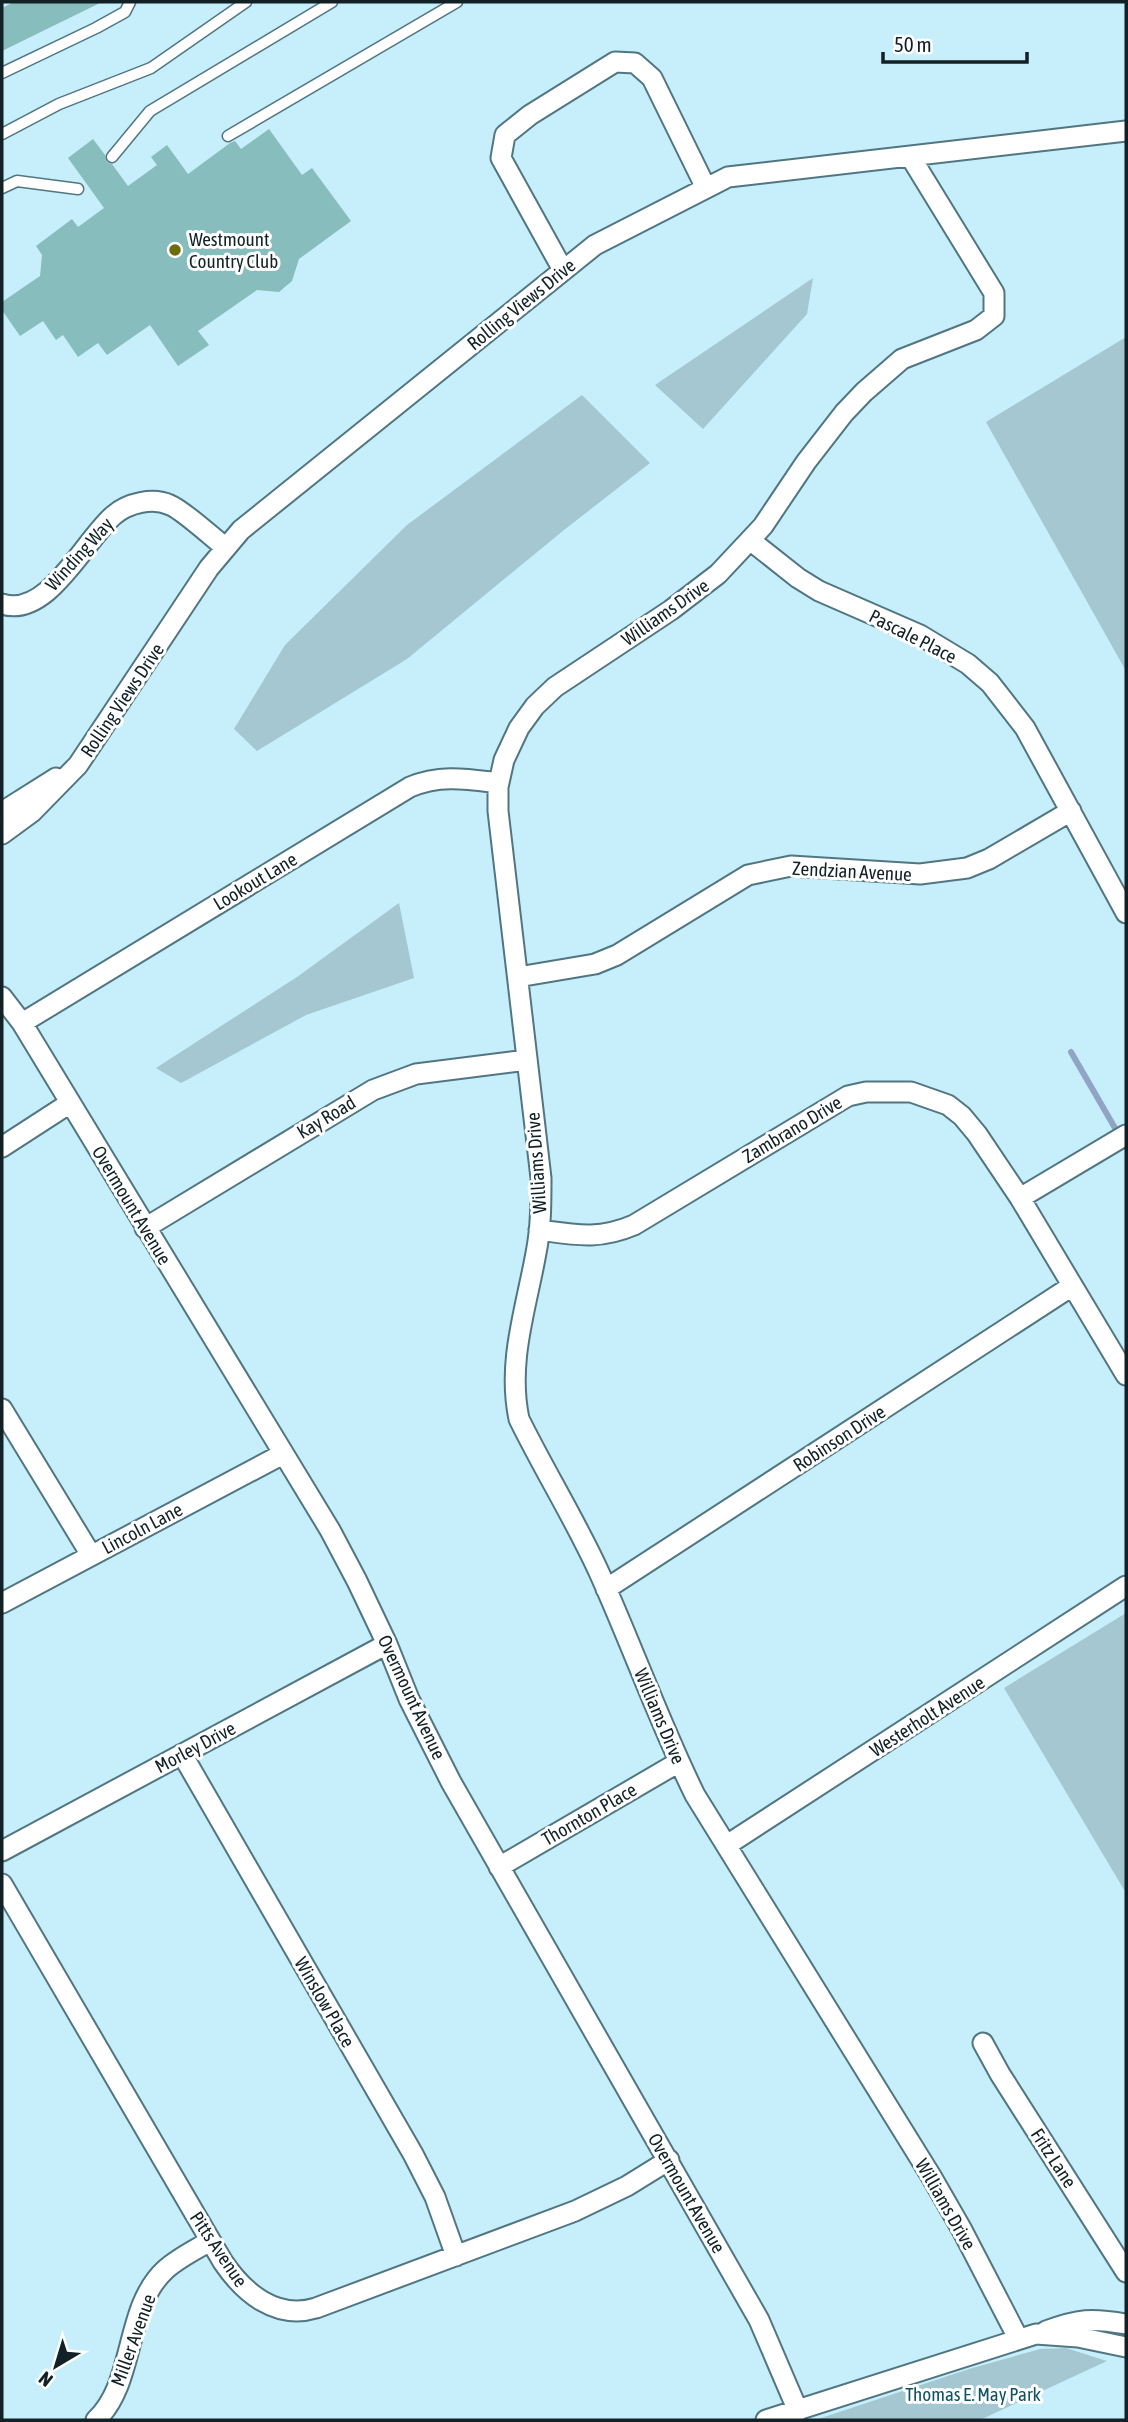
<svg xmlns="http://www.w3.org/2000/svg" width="1128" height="2422" font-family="'Asap Condensed',sans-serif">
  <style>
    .green { fill: #a4c7d2 }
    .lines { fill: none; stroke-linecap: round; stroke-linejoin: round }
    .stream { stroke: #91a4c6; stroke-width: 6 }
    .building { fill: #88bdbe }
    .lane-casing { stroke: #517682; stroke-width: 13 }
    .street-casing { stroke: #517682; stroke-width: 23 }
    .lane { stroke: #fff; stroke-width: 10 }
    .street { stroke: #fff; stroke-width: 19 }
    .poi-dot { fill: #6c6c0b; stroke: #fff; stroke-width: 2.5 }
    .labels { text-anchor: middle; stroke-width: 6; stroke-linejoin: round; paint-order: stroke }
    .poi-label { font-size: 19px; fill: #112125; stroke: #fff; text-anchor: start }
    .street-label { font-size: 19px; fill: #112125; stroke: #fff }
    .park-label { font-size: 19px; fill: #0f5263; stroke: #fff }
  </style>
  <rect width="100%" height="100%" fill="#c6eefb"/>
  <!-- green -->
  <path class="green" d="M813,278L807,314L703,429L655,385Z
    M1126,337V671L986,422Z
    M582,395L650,463L564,530L407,659L257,751L234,729L285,645L407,525Z
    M399,903L414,978L306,1015L181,1083L156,1068L297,977Z
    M1126,1613V1893L1004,1688Z
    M1066,2348L1107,2361L980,2420H815L969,2369L1040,2349Z"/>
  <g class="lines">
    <!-- stream -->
    <path class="stream" d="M1071,1052L1126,1147"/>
  </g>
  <!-- building -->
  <path class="building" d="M14,2H102L2,51V8Z
    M269,129L302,175L312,168L351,221L299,259L292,281L279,292L257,290L198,331L209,345L178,366L150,325L107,355L98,343L78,357L63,335L56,340L43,321L20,336L2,310V302L40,276L42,255L36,246L72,219L78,227L104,208L68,158L93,139L105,155L107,162L112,164L128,186L157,165L151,157L167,145L188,174L230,143L235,141L241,149Z"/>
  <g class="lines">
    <!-- lane casing -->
    <g class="lane-casing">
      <path id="lane" d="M2,73L96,28L125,12L130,2
        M2,134L59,104L151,68L246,2
        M228,136L457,2
        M112,157L150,111L332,2
        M2,188L17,181L78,189"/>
    </g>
    <!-- street casing -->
    <g class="street-casing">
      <path id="street" d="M910,156L994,293V316L976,330L902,359L864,392L844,413L806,462L763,526L718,574L671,610L555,687L535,706L519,728L504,760L498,787V811L541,1178C541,1203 541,1228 536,1253C526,1309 507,1362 519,1419C544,1470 574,1518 598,1570C632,1645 659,1722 695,1795L931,2176L962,2230L1018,2338
        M563,270L501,158L505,135L530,115L615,62L635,63L652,78L706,188
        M750,540L798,578L819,591L920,635L968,664L990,683L1025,728L1126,913
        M2,604C48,619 85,539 114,515C128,503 153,497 170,505C183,510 213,538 226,548
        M2,812L56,778
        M2,834L32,812L78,765L209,568L241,530L595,245L728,177L1126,131
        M518,977L595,964L617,955L748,875L791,866L920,874L967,868L989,859L1071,811
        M2,997L22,1023L330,1530L357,1581L387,1644L409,1699L451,1782L759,2320L798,2411
        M22,1023L410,787C440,774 467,779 499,783
        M2,1147L70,1103
        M1020,1198L1126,1135
        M145,1228L373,1090L416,1074L527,1060
        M539,1230C576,1235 599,1240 634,1225L848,1096L866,1092H911L948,1105L962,1116L977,1134L1020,1198L1126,1375
        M2,1409L91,1555
        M606,1589L1072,1286
        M2,1603L283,1454
        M182,1754L413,2154L435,2197L456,2256
        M727,1845L1126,1586
        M2,1851L387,1644
        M499,1867L679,1762
        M2,1884L223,2262C244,2293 276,2320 316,2308L575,2211L627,2186L669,2160
        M983,2043L1000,2074L1126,2272
        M1046,2331C1079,2319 1091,2318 1126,2324
        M96,2420C136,2382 124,2308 165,2270C178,2258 195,2250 210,2241
        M766,2420L1036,2334L1078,2337L1126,2347"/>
    </g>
    <!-- lane -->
    <use href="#lane" class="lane"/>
    <!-- street -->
    <use href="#street" class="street"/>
  </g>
  <!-- markers -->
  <circle class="poi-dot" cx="175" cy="250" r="7"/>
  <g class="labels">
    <!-- poi labels -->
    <g class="poi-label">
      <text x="189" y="246">Westmount<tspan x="189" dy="22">Country Club</tspan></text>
    </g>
    <!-- street labels -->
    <g class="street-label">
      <text transform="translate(521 304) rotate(-39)" y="7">Rolling Views Drive</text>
      <text transform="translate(79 554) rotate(-48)" y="7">Winding Way</text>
      <text transform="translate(665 612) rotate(-35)" y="7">Williams Drive</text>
      <text transform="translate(913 636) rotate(27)" y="7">Pascale Place</text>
      <text transform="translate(122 700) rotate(-56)" y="7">Rolling Views Drive</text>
      <text transform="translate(852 871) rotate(3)" y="7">Zendzian Avenue</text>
      <text transform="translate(255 881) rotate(-31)" y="7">Lookout Lane</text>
      <text transform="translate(326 1117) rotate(-31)" y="7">Kay Road</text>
      <text transform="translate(792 1129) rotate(-31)" y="7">Zambrano Drive</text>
      <text transform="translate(536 1163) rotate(-94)" y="7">Williams Drive</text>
      <text transform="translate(132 1205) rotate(59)" y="7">Overmount Avenue</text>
      <text transform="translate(839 1438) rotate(-33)" y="7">Robinson Drive</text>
      <text transform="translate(142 1528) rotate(-28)" y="7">Lincoln Lane</text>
      <text transform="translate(412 1697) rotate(65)" y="7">Overmount Avenue</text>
      <text transform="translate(660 1716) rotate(67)" y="7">Williams Drive</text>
      <text transform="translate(927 1716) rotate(-33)" y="7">Westerholt Avenue</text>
      <text transform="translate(195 1747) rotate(-28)" y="7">Morley Drive</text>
      <text transform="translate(589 1814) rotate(-30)" y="7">Thornton Place</text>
      <text transform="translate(325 2002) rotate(60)" y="7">Winslow Place</text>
      <text transform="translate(1054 2158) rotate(57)" y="7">Fritz Lane</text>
      <text transform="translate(687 2193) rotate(60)" y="7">Overmount Avenue</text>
      <text transform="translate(946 2204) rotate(60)" y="7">Williams Drive</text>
      <text transform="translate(219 2249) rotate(56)" y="7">Pitts Avenue</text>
      <text transform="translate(133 2340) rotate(-70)" y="7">Miller Avenue</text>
    </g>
    <!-- park labels -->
    <g class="park-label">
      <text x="973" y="2401">Thomas E. May Park</text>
    </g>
  </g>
  <!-- border -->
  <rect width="1128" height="2422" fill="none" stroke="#112125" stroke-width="7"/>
  <!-- north arrow -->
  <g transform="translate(56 2366) rotate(218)" stroke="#ffffff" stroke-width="5" paint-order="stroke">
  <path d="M0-5L12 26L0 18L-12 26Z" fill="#112125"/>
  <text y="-10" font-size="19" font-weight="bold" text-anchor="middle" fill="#112125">N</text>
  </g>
  <!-- scale -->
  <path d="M883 52v10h144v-10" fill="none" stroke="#112125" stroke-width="3.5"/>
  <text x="894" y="52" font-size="21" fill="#112125" stroke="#ffffff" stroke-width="5" paint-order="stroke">50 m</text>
</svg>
